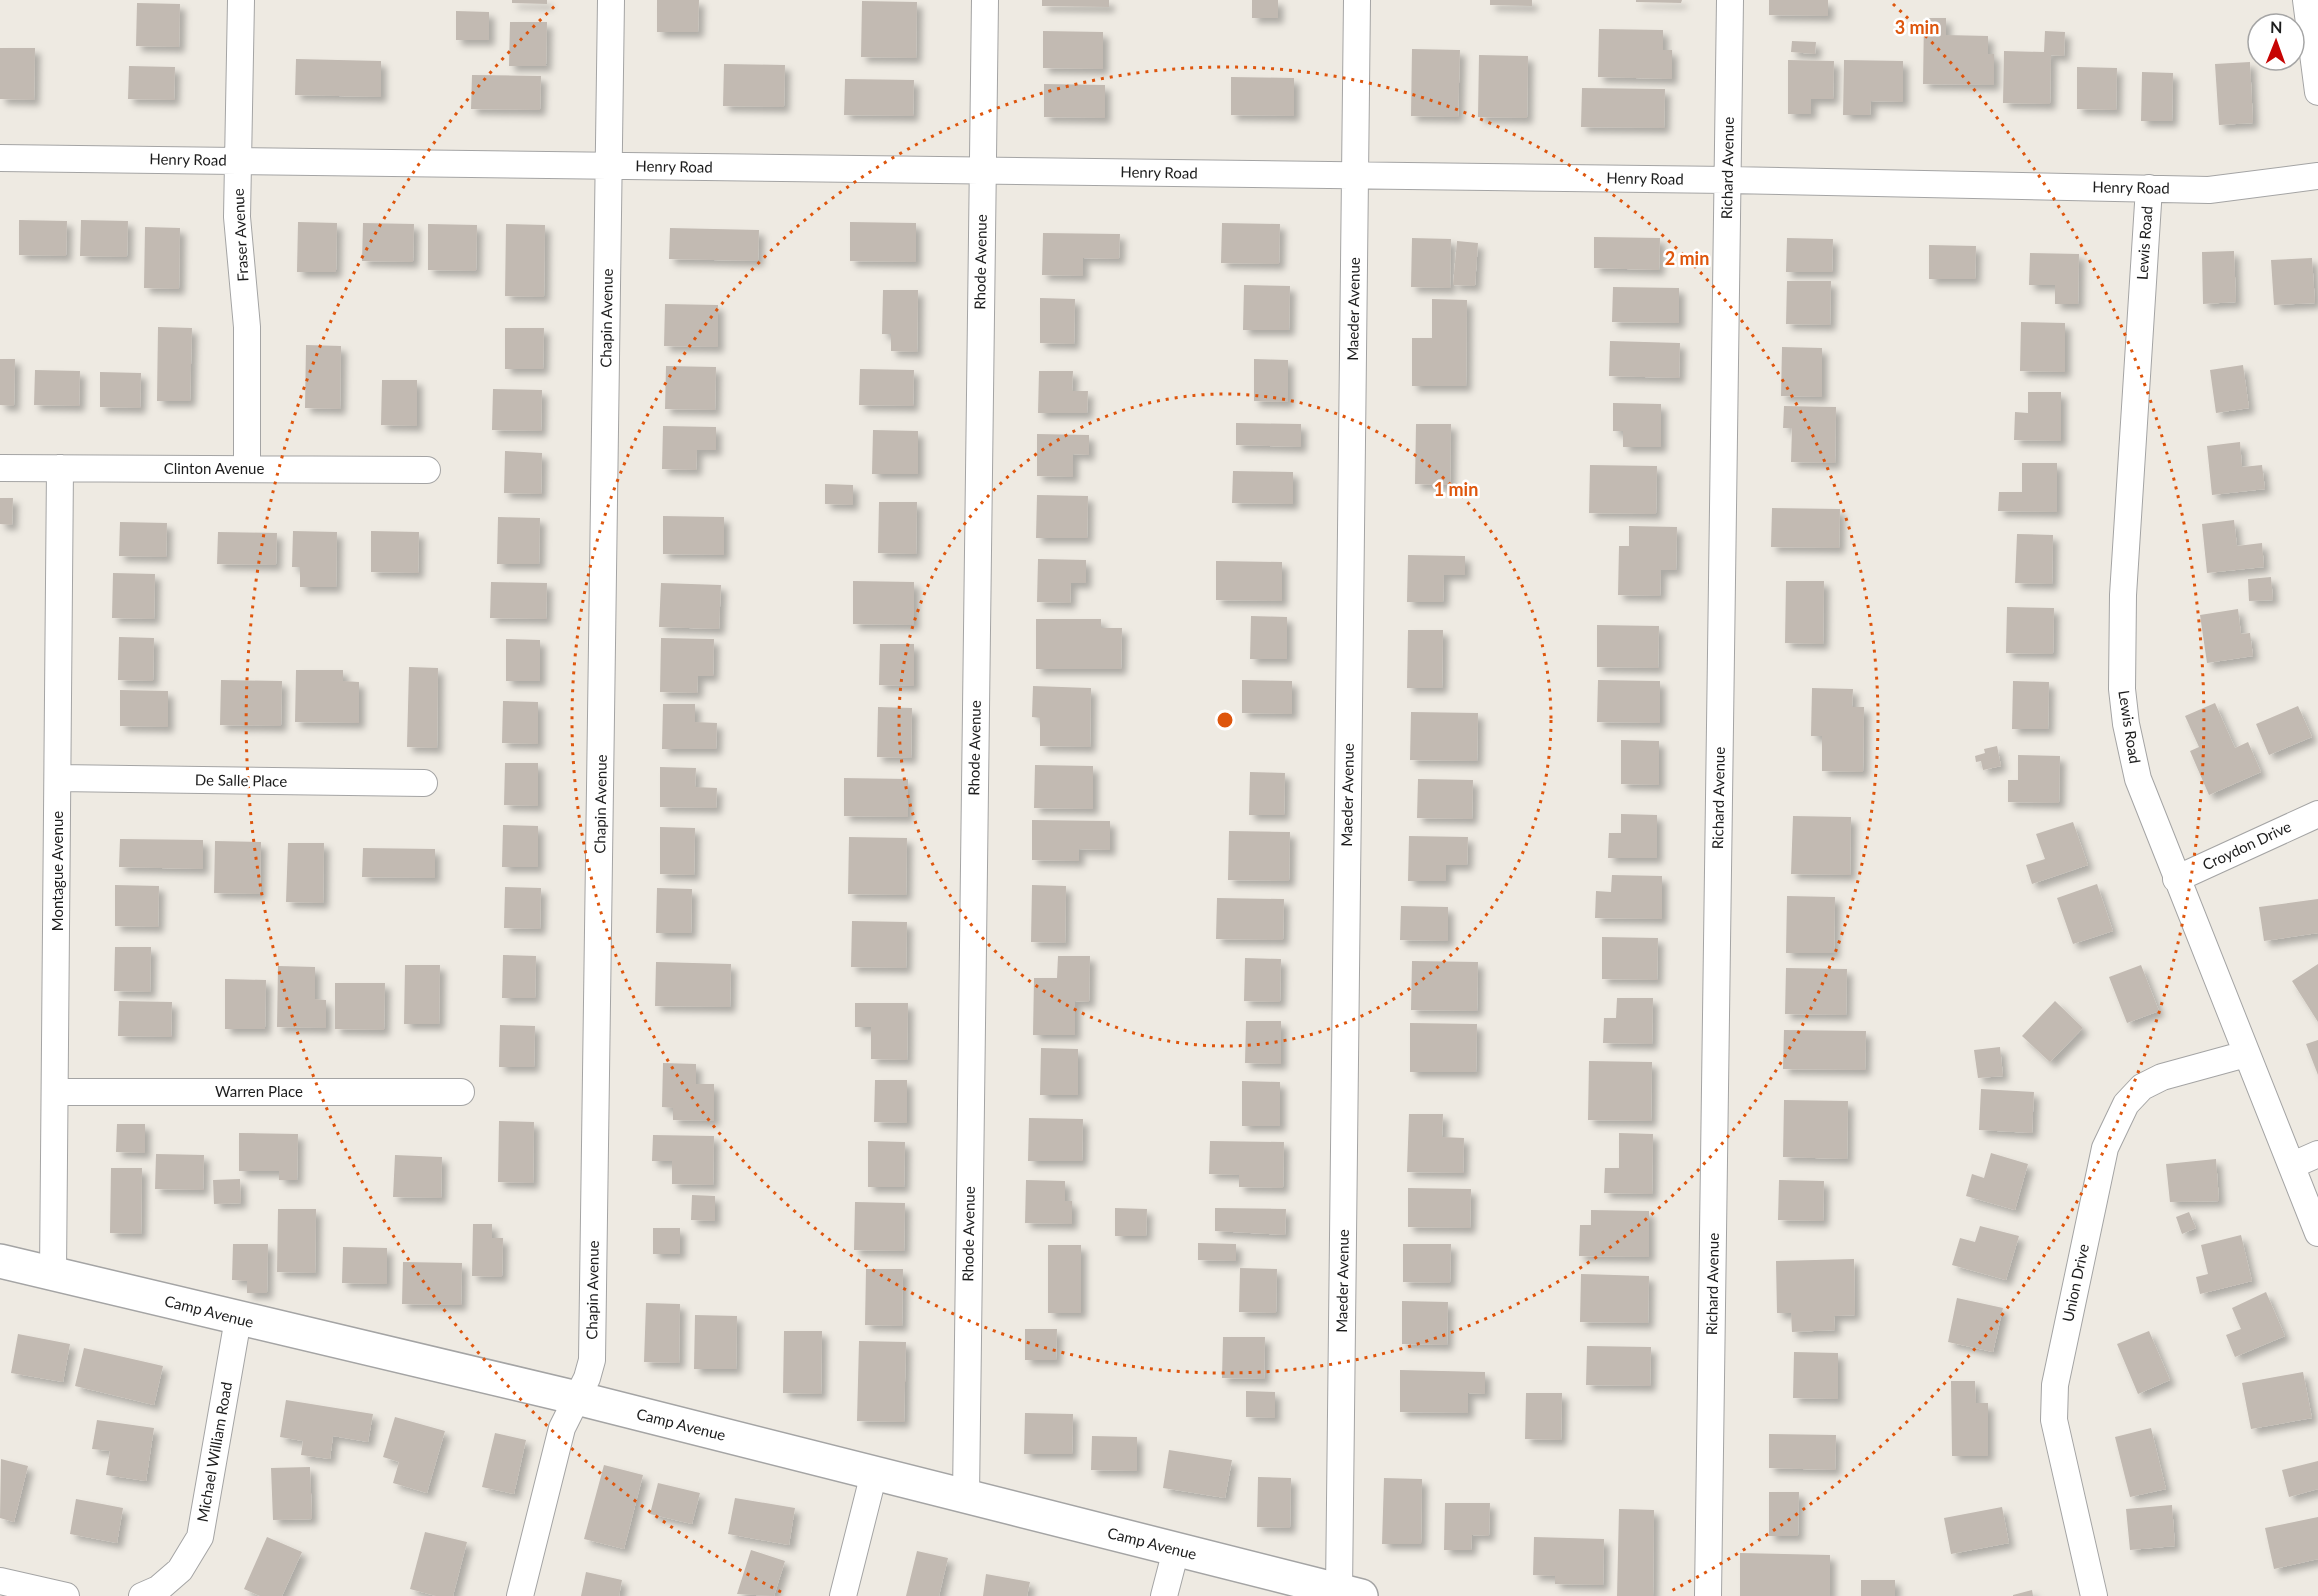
<svg xmlns="http://www.w3.org/2000/svg" width="2318" height="1596" font-family="Lato,sans-serif">
  <style>
    .building { fill: #c2bab2; filter: url(#shadow) }
    .lines { fill: none; stroke-linecap: round; stroke-linejoin: round }
    .minor-casing { stroke: #a4a4a4; stroke-width: 28 }
    .tertiary-casing { stroke: #a4a4a4; stroke-width: 36 }
    .minor { stroke: #fff; stroke-width: 26 }
    .tertiary { stroke: #fff; stroke-width: 33 }
    .ring { fill: none; stroke: #de560d; stroke-width: 3; stroke-dasharray: 3 6 }
    .labels { text-anchor: middle; stroke-width: 5; stroke-linejoin: round; paint-order: stroke }
    .street-label { font-size: 15px; fill: #1d1d1d; stroke: #fff }
    .centre { fill: #de560d; stroke: #fff; stroke-width: 3 }
    .ring-label { font-size: 18px; text-anchor: middle; font-weight: bold; fill: #de560d; stroke: #fff; stroke-width: 5; stroke-linejoin: round; paint-order: stroke }
  </style>
  <defs>
    <filter id="shadow"><feDropShadow dx="5.5" dy="5.5" stdDeviation="3" flood-color="#0004"/></filter>
  </defs>
  <rect width="100%" height="100%" fill="#eeeae2"/>
  <!-- building -->
  <path class="building" d="M512,0H547V4L512,3Z
    M657,0H699L698,32H657Z
    M1042,0H1109V7L1042,6Z
    M1252,0H1278V18H1252Z
    M1490,0H1532V6L1490,5Z
    M1636,0H1682L1681,3L1636,2Z
    M1769,0H1828V16L1769,15Z
    M862,1L917,2L916,58L861,57Z
    M137,3L180,4L179,47L136,46Z
    M456,11L489,12V40H456Z
    M1924,18H1946V35L1988,36V54H1994V85L1923,84Z
    M510,22H547L546,66H509Z
    M1599,29L1663,30V50H1672V79L1598,77Z
    M1043,31L1103,32V69L1043,68Z
    M2045,31L2065,32L2064,56L2051,55L2050,104L2003,103L2004,51L2044,52Z
    M1792,41L1816,42L1815,54L1791,52Z
    M0,48H35L34,100L0,99Z
    M1412,49L1460,50L1458,117L1411,116Z
    M1479,55L1528,56L1527,118L1478,117Z
    M296,59L381,61V97L295,95Z
    M1788,60L1834,61L1833,99H1811V114H1788Z
    M1844,60L1903,61V102L1871,101L1870,115H1843Z
    M2250,62L2253,123L2219,125L2215,64Z
    M724,64L785,65L784,107L723,106Z
    M129,66L175,67L174,100L128,99Z
    M2077,67L2117,68L2116,110L2077,109Z
    M2142,72L2173,73L2172,121H2141Z
    M472,75L541,76L540,110L471,109Z
    M1231,77L1294,78V116L1231,115Z
    M845,79L914,80L913,116L844,115Z
    M1044,84L1105,85V118L1044,117Z
    M1582,88L1665,89L1664,128L1581,127Z
    M19,220L67,221L66,256L19,255Z
    M81,220L128,221L127,257L80,256Z
    M298,222L337,223L336,272H297Z
    M850,222L916,223V262L850,261Z
    M363,223L414,224L413,262L362,261Z
    M1222,223L1280,224L1279,264L1221,263Z
    M428,224L477,225L476,271L428,270Z
    M506,224L545,225L544,297L505,296Z
    M145,227L180,228L179,289L144,288Z
    M670,228L759,230L758,261L669,259Z
    M1043,233L1120,234L1119,259L1083,258V276L1042,275Z
    M1594,237L1660,238L1659,270L1594,268Z
    M1412,238L1451,239L1450,288L1411,287Z
    M1787,238L1833,239L1832,272H1786Z
    M1457,241L1478,243L1475,286L1453,285Z
    M1929,245L1976,246L1975,279H1929Z
    M2234,251L2236,302L2203,304L2202,252Z
    M2030,253L2079,254L2078,304H2055V285H2029Z
    M2312,258L2315,303L2274,305L2271,260Z
    M1787,281H1831L1830,325L1786,324Z
    M1244,285L1290,286L1289,330H1243Z
    M1613,287L1679,288V323L1612,322Z
    M883,290H918L917,352L891,351V334H882Z
    M1040,298L1075,299L1074,344L1040,343Z
    M1432,299L1467,300L1466,386H1412V338H1432Z
    M665,304L718,305V347L664,346Z
    M2021,322L2065,323V372L2020,371Z
    M158,327L192,328L190,401H157Z
    M505,328H544L543,369H505Z
    M1610,341L1680,343L1679,378L1609,376Z
    M306,345L341,346L340,409L305,408Z
    M1782,347L1822,348V397L1781,396Z
    M0,359H15L14,406L0,405Z
    M1254,359L1288,360V402L1254,401Z
    M2243,365L2249,408L2216,413L2210,370Z
    M666,366L716,367L715,410L665,409Z
    M860,369L914,370L913,406L859,405Z
    M35,370L80,371L79,406L34,405Z
    M1039,371H1073L1072,391H1088L1087,413H1038Z
    M100,372L141,373L140,408L100,407Z
    M382,380H417V426L381,425Z
    M493,389L542,390L541,431L492,430Z
    M2028,392H2061V441L2014,440L2015,412L2028,413Z
    M1613,403L1661,404V447H1623V431H1613Z
    M1784,406L1836,407L1835,463L1791,462L1792,428H1783Z
    M1236,423L1301,424V447L1236,445Z
    M1416,424H1451L1450,485L1415,484Z
    M663,426L716,427V450H697L696,470L662,469Z
    M873,430L918,431V474H872Z
    M1037,434L1089,435V455L1073,454V477L1037,476Z
    M2240,442L2242,467L2262,465L2265,489L2212,495L2207,446Z
    M505,451L542,453L541,494L504,493Z
    M2022,463H2057V512L1998,511L1999,492H2022Z
    M1590,465L1657,466L1656,514L1589,513Z
    M1233,471L1293,472V504L1232,503Z
    M825,484L853,485V505L825,504Z
    M1037,495L1088,496L1087,538H1036Z
    M0,498H13L12,525L0,524Z
    M879,502H917L916,554L878,553Z
    M1772,508L1840,509L1839,548L1771,547Z
    M663,516L724,517V555L663,554Z
    M498,517L540,518L539,564H497Z
    M2234,520L2237,546L2262,543L2264,567L2207,573L2202,524Z
    M120,522L167,523L166,557L119,556Z
    M1629,526L1677,527L1676,570H1661L1660,596L1618,595L1619,546H1629Z
    M293,531L337,532L336,587H300V567H292Z
    M371,531L419,532L418,573L371,572Z
    M218,532L277,533L276,565L217,564Z
    M2017,534L2053,535L2052,584L2015,583Z
    M1408,555L1465,556V575H1444L1443,602H1407Z
    M1038,559L1086,560V583H1071L1070,603L1037,602Z
    M1216,561L1282,562V601L1216,600Z
    M113,573L155,574L154,619L112,618Z
    M2271,577L2273,600L2249,601L2248,579Z
    M853,581L914,582V625L853,624Z
    M1786,581H1824L1823,644L1785,643Z
    M491,582L547,583L546,619L490,618Z
    M661,583L721,585L719,629L659,627Z
    M2007,607L2054,608L2053,654L2006,653Z
    M2238,609L2241,634L2250,633L2253,656L2207,663L2200,615Z
    M1251,616L1287,617V659H1250Z
    M1036,619H1101V628H1122L1121,669H1036Z
    M1597,625L1659,626L1658,668L1597,667Z
    M1408,630H1443L1442,688H1407Z
    M119,637L154,638L153,681L118,680Z
    M661,638L714,639L713,676H698L697,693L660,692Z
    M506,639L540,640V681H506Z
    M880,644H914V686L879,685Z
    M409,667L438,668L437,748L407,747Z
    M296,670H343V681L359,682V723L295,722Z
    M221,680L282,681L281,726L220,725Z
    M1242,680L1292,681V714L1242,713Z
    M1598,680L1660,681V723L1597,722Z
    M2013,681L2049,682L2048,729H2012Z
    M1033,686L1091,688L1090,747L1040,746V718L1032,717Z
    M1812,688L1853,689L1852,707H1864L1863,772L1822,771V736H1811Z
    M120,690L168,691V727L120,726Z
    M503,701L538,702V744L502,743Z
    M2215,703L2235,748L2248,742L2261,772L2209,795L2190,751L2199,747L2185,716Z
    M663,704H695V722L717,723L716,749H662Z
    M2298,706L2312,737L2269,755L2256,724Z
    M878,707L912,708L911,758L877,757Z
    M1411,712L1478,713L1477,761L1410,760Z
    M1621,740L1659,741V785L1621,784Z
    M1997,746L2001,766L1983,770L1981,761L1976,762L1975,756L1985,753L1984,749Z
    M2018,755L2060,756L2059,803L2008,802V780H2018Z
    M505,763H538V806L504,805Z
    M1035,765L1093,766V809L1034,808Z
    M660,767L696,768L695,787L717,788L716,808L660,807Z
    M1250,772L1285,773L1284,815H1249Z
    M844,778L908,779V817L844,816Z
    M1418,779L1473,780L1472,819L1417,818Z
    M1621,814L1657,815V858H1608L1609,833H1621Z
    M1793,816L1851,817L1850,875L1791,874Z
    M1032,820L1110,821V850L1079,849V861L1032,860Z
    M2073,822L2088,865L2032,884L2026,865L2045,859L2036,834Z
    M503,825L538,826V867H502Z
    M660,827L695,828L694,875L660,874Z
    M1229,831L1290,832L1289,881L1228,880Z
    M1409,836L1468,837L1467,865H1446V881H1408Z
    M849,837L907,838L906,895L848,894Z
    M120,839L203,840V869L119,867Z
    M215,841L261,842L260,894L214,893Z
    M288,843H324L323,903L286,902Z
    M363,848L435,849V878L362,877Z
    M1612,875L1662,876V919L1595,918L1596,891L1611,892Z
    M2097,884L2113,931L2073,944L2057,898Z
    M115,885L159,886L158,927L115,926Z
    M1032,885L1066,886L1065,943L1031,942Z
    M505,887L541,888L540,929L504,928Z
    M657,888L692,889L691,933H656Z
    M1787,896L1835,897L1834,953H1786Z
    M1217,898L1284,899L1283,940L1216,939Z
    M2318,899V933L2264,941L2259,907Z
    M1401,906L1448,907V941L1400,940Z
    M852,921L907,922L906,968L851,967Z
    M1602,937L1658,938L1657,980L1602,979Z
    M115,947H151L150,992L114,991Z
    M503,955L536,956L535,998H502Z
    M1058,956H1090L1089,1002L1075,1001V1035H1033L1034,978H1057Z
    M1245,958L1281,959L1280,1002L1244,1001Z
    M1412,961L1478,962L1477,1011L1411,1010Z
    M656,962L731,964L730,1007L655,1006Z
    M2318,964V1022L2292,981Z
    M405,965H440L439,1024H404Z
    M2141,965L2159,1011L2127,1023L2109,977Z
    M278,966L315,967V999L326,1000V1028L277,1027Z
    M1786,968L1847,969L1846,1015L1785,1014Z
    M225,979L266,980L265,1029H225Z
    M335,983H385L384,1030L335,1029Z
    M1617,998H1653L1652,1044L1603,1043L1604,1018H1616Z
    M119,1001L172,1002L171,1037L118,1036Z
    M2055,1001L2083,1028L2050,1062L2022,1036Z
    M855,1003H908L907,1060L871,1059V1027H855Z
    M1246,1021H1281V1064L1245,1063Z
    M1410,1023L1477,1024L1476,1072H1410Z
    M500,1025L535,1026L534,1067H499Z
    M1784,1030L1866,1031L1865,1070L1783,1069Z
    M2318,1040V1075L2306,1044Z
    M2000,1047L2003,1076L1978,1078L1974,1050Z
    M1041,1048L1078,1049V1095H1040Z
    M1589,1061L1652,1062L1651,1121L1588,1120Z
    M663,1063L696,1064V1084H714V1121L673,1120V1108L662,1107Z
    M875,1080H907V1123L874,1122Z
    M1242,1081L1280,1082V1126H1242Z
    M1981,1089L2034,1092L2032,1133L1979,1130Z
    M1784,1100L1848,1101L1847,1159L1783,1157Z
    M1409,1114H1443L1442,1137L1464,1138L1463,1173L1407,1172Z
    M1029,1118L1083,1119L1082,1161H1028Z
    M499,1121L534,1122L533,1183L498,1182Z
    M117,1124H145V1153L116,1152Z
    M239,1133L298,1134L297,1180H279V1171H239Z
    M1619,1133L1653,1134L1652,1194L1604,1193L1605,1168H1619Z
    M653,1135L714,1136L713,1185L672,1184V1161H652Z
    M868,1141L905,1142L904,1187H868Z
    M1210,1141L1284,1142L1283,1188L1239,1187V1175L1209,1174Z
    M1991,1153L2028,1164L2015,1210L1966,1196L1972,1174L1984,1178Z
    M156,1154L204,1155L203,1190L155,1189Z
    M395,1155L442,1157L441,1198L393,1197Z
    M2216,1159L2219,1201L2170,1202L2166,1164Z
    M111,1168H142L141,1234L110,1233Z
    M240,1179L241,1203L214,1204L213,1180Z
    M1026,1180L1065,1181V1201H1072V1224L1025,1223Z
    M1779,1180L1824,1181L1823,1221L1778,1220Z
    M1408,1188L1471,1189L1470,1228L1408,1227Z
    M692,1195L715,1196V1221L691,1220Z
    M855,1202L905,1203L904,1251L854,1250Z
    M1115,1208L1147,1209L1146,1236H1115Z
    M1215,1208L1286,1209L1285,1235L1215,1231Z
    M278,1209H316L315,1273L277,1272Z
    M1591,1210L1649,1211V1257L1579,1256L1580,1225H1591Z
    M2189,1212L2196,1228L2182,1234L2176,1217Z
    M473,1224H492V1238H503L502,1277L472,1276Z
    M1980,1226L2019,1236L2006,1280L1952,1265L1960,1238L1975,1242Z
    M653,1228H680V1254H653Z
    M2241,1235L2252,1281L2200,1294L2196,1277L2208,1274L2201,1245Z
    M1198,1243L1236,1244V1261L1198,1260Z
    M233,1244H268L267,1293H247V1281L232,1280Z
    M1403,1244H1451L1450,1283L1403,1282Z
    M1048,1245H1081V1313H1048Z
    M343,1247L387,1248V1284L342,1283Z
    M1854,1259L1855,1315L1834,1316L1835,1330L1792,1332L1791,1313H1777L1776,1261Z
    M403,1262L462,1263L461,1305L402,1304Z
    M1240,1268L1277,1269L1276,1313L1239,1312Z
    M866,1269H903L902,1326L865,1325Z
    M1581,1274L1649,1276L1648,1323L1580,1322Z
    M2266,1292L2285,1336L2235,1357L2226,1335L2241,1329L2232,1308Z
    M1957,1298L2003,1308L1993,1352L1948,1342Z
    M1402,1301L1448,1302L1447,1345L1402,1344Z
    M646,1303L680,1304L679,1363L644,1362Z
    M695,1315L737,1316L736,1369H694Z
    M1025,1329H1057L1056,1360H1025Z
    M784,1331H822L821,1394L783,1393Z
    M2149,1331L2170,1380L2138,1394L2117,1344Z
    M18,1334L70,1344L63,1382L11,1373Z
    M1223,1337H1265L1264,1379L1222,1378Z
    M859,1341L906,1342L904,1422L857,1421Z
    M1587,1346L1651,1347L1650,1386L1586,1385Z
    M84,1348L163,1366L154,1405L75,1386Z
    M1794,1352L1838,1353V1399L1793,1398Z
    M1400,1370L1485,1372V1394L1468,1393V1413L1400,1412Z
    M2303,1372L2312,1418L2251,1429L2242,1383Z
    M1951,1381H1975L1976,1403H1988V1456H1952Z
    M1246,1391L1275,1392V1418L1246,1417Z
    M1526,1393H1562L1561,1440L1525,1439Z
    M286,1400L373,1414L368,1442L333,1436L330,1459L301,1455L303,1441L280,1437Z
    M1025,1413L1073,1414L1072,1454H1024Z
    M395,1417L445,1431L427,1493L393,1483L399,1462L383,1457Z
    M97,1420L154,1428L146,1481L106,1475L110,1451L92,1449Z
    M2151,1428L2166,1489L2130,1497L2115,1437Z
    M495,1433L526,1440L514,1494L482,1487Z
    M1769,1434L1836,1435L1835,1470L1769,1468Z
    M1092,1436L1137,1437V1471L1091,1470Z
    M1169,1450L1232,1460L1225,1498L1163,1488Z
    M1,1459L28,1466L14,1522L0,1518Z
    M2318,1461V1489L2289,1497L2282,1470Z
    M604,1465L643,1475L624,1549L584,1539Z
    M310,1467L312,1519L273,1520L271,1468Z
    M1258,1477L1291,1478L1290,1528L1257,1527Z
    M1384,1478L1422,1479L1421,1544H1382Z
    M658,1483L700,1493L692,1524L650,1514Z
    M1769,1492H1799L1798,1536H1769Z
    M735,1498L795,1508L789,1545L728,1534Z
    M76,1499L123,1508L117,1543L70,1534Z
    M1445,1503H1490L1489,1536L1472,1535L1471,1550H1444Z
    M2172,1505L2175,1546L2130,1550L2126,1509Z
    M2002,1507L2009,1543L1951,1554L1944,1518Z
    M1619,1509L1654,1510L1653,1596H1617Z
    M2318,1517V1559L2274,1569L2265,1528Z
    M425,1532L467,1542L453,1596H436L410,1589Z
    M267,1537L302,1552L282,1596H260L244,1589Z
    M1534,1537L1604,1539L1603,1585L1555,1584V1576L1533,1575Z
    M751,1550L785,1561L774,1596L737,1594Z
    M917,1551L948,1558L939,1596H906Z
    M1740,1553L1830,1555V1596H1740Z
    M586,1572L622,1580L619,1596H581Z
    M986,1574L1030,1582L1027,1596H983Z
    M1861,1580H1895V1596H1861Z
    M2032,1590L2033,1596H2013V1595Z"/>
  <g class="lines">
    <!-- minor casing -->
    <g class="minor-casing">
      <path id="minor" d="M241,0L237,217L247,327V469
        M2306,0L2318,92
        M0,158L1728,180L2209,190L2318,176
        M2149,188L2123,595L2122,689L2126,724L2138,779L2318,1233
        M0,468L427,470
        M58,778L424,783
        M2176,879L2318,814
        M57,1092H461
        M2293,1165L2318,1154
        M53,1274L60,468
        M966,1497L985,0
        M0,1581L66,1596
        M1339,1591L1357,0
        M142,1596L158,1589L180,1570L200,1537L238,1319
        M520,1596L562,1428L587,1378L592,1360L611,0
        M843,1596L874,1473
        M1164,1596L1176,1550
        M1708,1596L1730,0
        M2094,1596L2054,1420L2055,1385L2105,1148L2126,1104L2142,1087L2162,1077L2246,1054"/>
    </g>
    <!-- tertiary casing -->
    <g class="tertiary-casing">
      <path id="tertiary" d="M0,1261L577,1398L1361,1596"/>
    </g>
    <!-- minor -->
    <use href="#minor" class="minor"/>
    <!-- tertiary -->
    <use href="#tertiary" class="tertiary"/>
  </g>
  <!-- distance rings -->
  <g class="ring">
    <circle cx="1225" cy="720" r="326"/>
    <circle cx="1225" cy="720" r="653"/>
    <path d="M781 1592A979 979 0 0 1 557 4M1893 4A979 979 0 0 1 1669 1592"/>
  </g>
  <g class="labels">
    <!-- street labels -->
    <g class="street-label">
      <text transform="translate(188 160) rotate(1)" y="5">Henry Road</text>
      <text transform="translate(674 167) rotate(1)" y="5">Henry Road</text>
      <text transform="translate(1728 168) rotate(-89)" y="5">Richard Avenue</text>
      <text transform="translate(1159 173) rotate(1)" y="5">Henry Road</text>
      <text transform="translate(1645 179) rotate(1)" y="5">Henry Road</text>
      <text transform="translate(2131 188) rotate(1)" y="5">Henry Road</text>
      <text transform="translate(241 235) rotate(-93)" y="5">Fraser Avenue</text>
      <text transform="translate(2145 243) rotate(-86)" y="5">Lewis Road</text>
      <text transform="translate(981 262) rotate(-89)" y="5">Rhode Avenue</text>
      <text transform="translate(1354 309) rotate(-89)" y="5">Maeder Avenue</text>
      <text transform="translate(607 318) rotate(-89)" y="5">Chapin Avenue</text>
      <text x="214" y="474">Clinton Avenue</text>
      <text transform="translate(2129 727) rotate(81)" y="5">Lewis Road</text>
      <text transform="translate(975 748) rotate(-89)" y="5">Rhode Avenue</text>
      <text transform="translate(241 781) rotate(1)" y="5">De Salle Place</text>
      <text transform="translate(1348 795) rotate(-89)" y="5">Maeder Avenue</text>
      <text transform="translate(1719 798) rotate(-89)" y="5">Richard Avenue</text>
      <text transform="translate(601 804) rotate(-89)" y="5">Chapin Avenue</text>
      <text transform="translate(2247 846) rotate(-25)" y="5">Croydon Drive</text>
      <text transform="translate(58 871) rotate(-90)" y="5">Montague Avenue</text>
      <text x="259" y="1097">Warren Place</text>
      <text transform="translate(969 1234) rotate(-89)" y="5">Rhode Avenue</text>
      <text transform="translate(1343 1281) rotate(-89)" y="5">Maeder Avenue</text>
      <text transform="translate(2076 1283) rotate(-78)" y="5">Union Drive</text>
      <text transform="translate(1713 1284) rotate(-89)" y="5">Richard Avenue</text>
      <text transform="translate(593 1290) rotate(-89)" y="5">Chapin Avenue</text>
      <text transform="translate(209 1312) rotate(14)" y="5">Camp Avenue</text>
      <text transform="translate(681 1425) rotate(14)" y="5">Camp Avenue</text>
      <text transform="translate(215 1452) rotate(-80)" y="5">Michael William Road</text>
      <text transform="translate(1152 1544) rotate(14)" y="5">Camp Avenue</text>
    </g>
  </g>
  <circle cx="1225" cy="720" r="9" class="centre"/>
  <g class="ring-label">
    <text x="1917" y="34">3 min</text>
    <text x="1687" y="265">2 min</text>
    <text x="1456" y="496">1 min</text>
  </g>
  <!-- north arrow -->
  <g transform="translate(2276 42) rotate(1)"><circle r="28" fill="#ffffff" stroke="#a5a5a5" stroke-width="1.5"/>
  <path d="M0-4.5L10 22L0 15L-10 22Z" fill="#c70403"/>
  <text y="-9" font-size="16" font-weight="bold" text-anchor="middle" fill="#1d1d1d">N</text>
  </g>
</svg>
